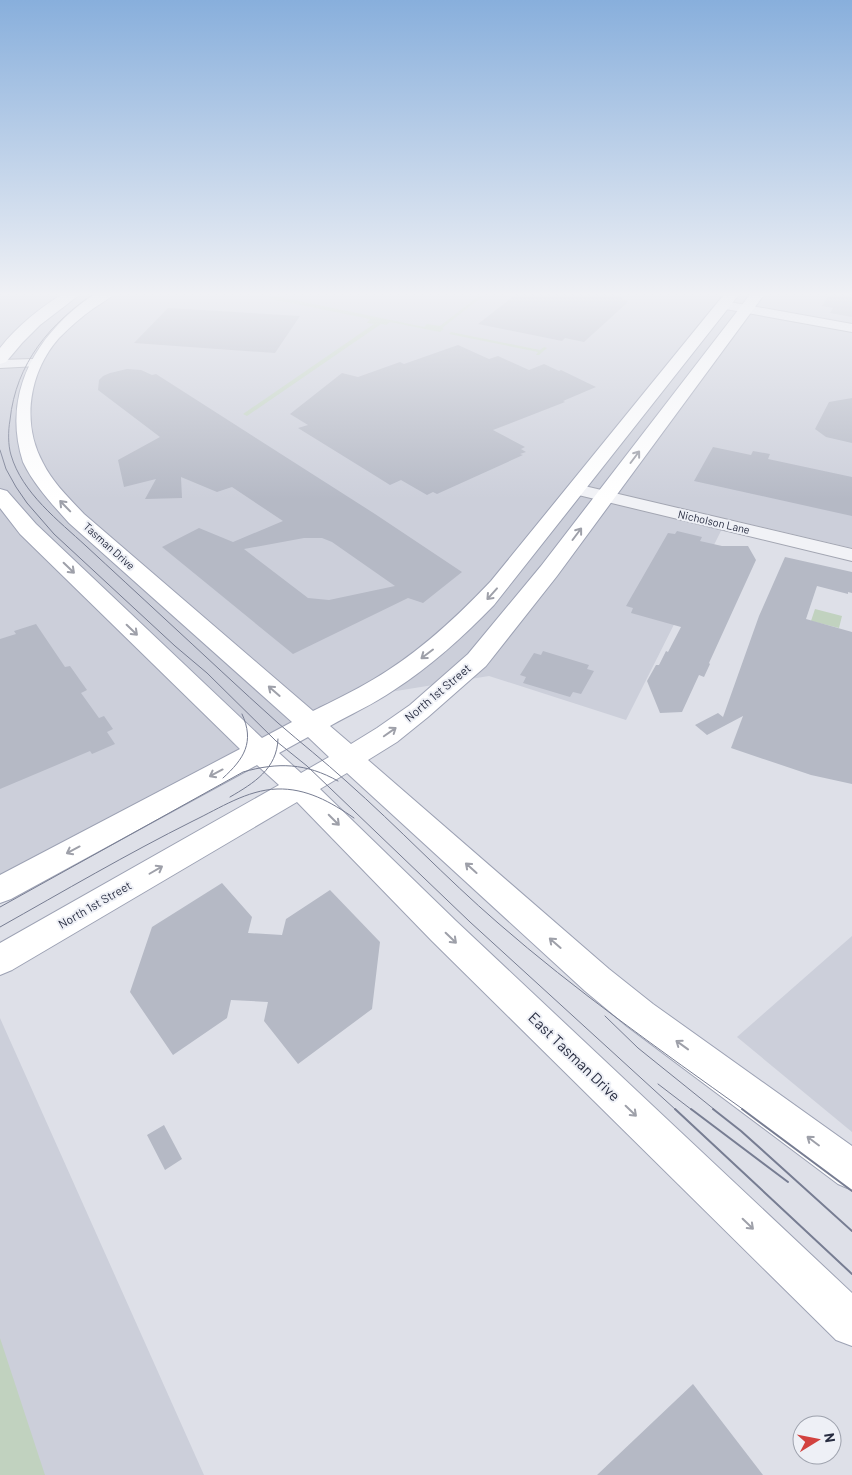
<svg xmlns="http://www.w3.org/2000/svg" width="852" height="1475" font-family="Barlow,sans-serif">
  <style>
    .built { fill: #cccfda }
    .green { fill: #c1d2bf }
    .building { fill: #b5b9c5; fill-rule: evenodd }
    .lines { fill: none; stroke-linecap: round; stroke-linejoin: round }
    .minor-casing { stroke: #a3a6b2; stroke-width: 2 }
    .major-casing { stroke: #9da2b4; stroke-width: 2 }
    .minor { fill: #f1f2f6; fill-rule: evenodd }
    .major { fill: #fff; fill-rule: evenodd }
    .tram-far1 { stroke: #777d92; stroke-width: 1 }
    .tram { stroke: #777d92; stroke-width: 2 }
    .oneway { stroke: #9ea0a9 }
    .labels { text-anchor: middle; stroke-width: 4; stroke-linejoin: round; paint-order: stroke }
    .far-street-label { font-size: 11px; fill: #272c40; stroke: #eef0f6 }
    .street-label { font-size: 12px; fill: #272c40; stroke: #eef0f6 }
    .near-street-label { font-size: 15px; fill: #272c40; stroke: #eef0f6 }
  </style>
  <rect width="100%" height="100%" fill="#dee0e8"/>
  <!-- built -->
  <path class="built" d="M0,292H852V548L727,519L626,720L489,676L328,702L0,877Z
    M852,936V1132L737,1037Z
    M0,1018L204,1475H0Z"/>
  <!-- green -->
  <path class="green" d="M484,292H488L442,328L444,329L440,332L390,322L386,325L381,324L247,416L243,414L374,324L367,323L370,319L271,299L269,297L270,295L424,327L427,324L440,326Z
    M451,332L540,350L544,347L547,348L539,355H536L538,352L449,334Z
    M815,609L842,616L839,628L811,621Z
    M0,1338L45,1475H0Z"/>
  <!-- building -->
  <path class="building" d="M519,292H608L617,294L628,302L584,342L565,338L562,341L478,324Z
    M830,292H852V317L830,313L833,308L822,306Z
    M168,308L219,311L300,316L275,353L134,343Z
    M458,345L489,359L498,356L529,370L544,364L559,371L561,370L596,387L563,401L565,402L493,430L525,447L521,449L526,452L520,454L523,455L437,494L433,492L427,495L401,480L390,485L374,475L298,428L308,425L290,414L342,373L358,377L400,362L404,364Z
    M127,369L141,370L152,375L156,374L375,514L462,572L423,603L408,598L293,654L162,547L199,528L233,542L283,521L232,487L217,492L181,477L182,498L145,499L156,479L124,487L118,460L160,437L98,390L99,380L103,376L110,373ZM304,538H322L332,542L395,586L329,600L308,598L244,549Z
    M852,398V443L826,437L815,429L829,402Z
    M713,447L751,455L753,451L770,454L768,459L852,477V516L694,481Z
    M677,531L702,537L700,541L722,546H748L756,560L709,663L710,664L704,677L699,675L682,712L660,713L647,681L656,665H659L666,651L668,652L681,627L631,613L633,608L626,606L668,533L675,534Z
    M785,557L852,572V593L848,592V594L817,586L806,619L852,632V784L811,775L731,748L743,716L707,735L695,725L718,713L723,717L759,616Z
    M36,624L65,667L70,666L87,690L81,693L99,718L104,716L113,729L107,732L115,744L92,754L90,751L0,789V639L16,634L14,631Z
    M543,651L589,665L587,669L594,671L581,694L573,692L570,697L523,683L526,677L520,675L534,653L541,655Z
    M222,883L252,917L248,933L282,935L286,919L330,890L380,942L372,1009L298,1064L264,1021L268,1002L231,1000L227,1018L173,1055L130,992L152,927Z
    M164,1125L182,1159L165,1170L147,1135Z
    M693,1384L763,1475H597Z"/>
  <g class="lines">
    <!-- minor casing -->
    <g class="minor-casing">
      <path id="minor" d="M724,301L852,324V332L720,308L718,305L720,302Z
        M33,359L38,360L40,363L38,366L0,368V360Z
        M576,484L852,549V561L570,493L567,489L570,485Z"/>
    </g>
    <!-- major casing -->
    <g class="major-casing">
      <path id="major" d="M66,292H83L40,325L22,343L6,362L0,364V348C18,325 41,307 66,292Z
        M98,292H115C110,299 101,303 94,308C81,317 70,327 59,338C29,372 21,423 43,463C53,483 69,498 84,514L313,711C333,701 354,691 374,679C417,654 457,617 491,581L726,292H741L494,605C464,636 431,666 394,690C374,704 351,714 330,726L351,744L377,728L410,705L468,654L541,566L752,292H766L557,576L486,666L428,717L397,742L368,760L609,969L653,1004L852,1146V1190L838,1184L627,1026L585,991L347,773L320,789L456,921L852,1293V1346L836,1340L432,941L297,802L12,970L0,975V943L279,785L257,765L11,899L0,903V875L240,749L20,534L0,508V489L7,491L36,524L262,738L292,722L69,523C52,504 34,485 23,462C0,390 40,329 98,292ZM308,737L329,757L301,773L279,753Z"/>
    </g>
    <!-- minor -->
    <use href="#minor" class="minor"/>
    <!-- major -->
    <use href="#major" class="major"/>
    <!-- tram-far1 -->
    <path class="tram-far1" d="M96,292C50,323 16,363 10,420C8,431 8,445 11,455C22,493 59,521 86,546C112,570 138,594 165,619C202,653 240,689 278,723C301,743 324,761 346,781C398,827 446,878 498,923C576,991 660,1050 744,1110
      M0,450L6,469L16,487L27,503L54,534L175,646L207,673L276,741L307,766L470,922L676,1110
      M223,778C244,759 255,742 242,714
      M230,797C254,783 277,769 278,739
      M0,907L243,772C278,762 306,763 338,781
      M0,927C64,891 127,854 193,821C220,808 247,790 277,789C306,788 331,802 354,818
      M605,1016L638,1048L715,1110
      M658,1084L692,1110"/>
    <!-- tram -->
    <path class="tram" d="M675,1109L852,1274
      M691,1109L788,1182
      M713,1109L741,1131L852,1231
      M742,1109L852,1191"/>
  </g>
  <!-- one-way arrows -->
  <defs><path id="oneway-shaft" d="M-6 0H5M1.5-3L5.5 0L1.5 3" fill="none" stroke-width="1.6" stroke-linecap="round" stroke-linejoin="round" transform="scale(1.25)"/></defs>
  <g class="oneway">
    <use href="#oneway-shaft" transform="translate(635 457) rotate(-53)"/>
    <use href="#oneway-shaft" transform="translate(65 506) rotate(-134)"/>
    <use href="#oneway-shaft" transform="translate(577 534) rotate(-53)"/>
    <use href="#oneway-shaft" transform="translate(69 568) rotate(44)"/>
    <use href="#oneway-shaft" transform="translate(492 594) rotate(132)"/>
    <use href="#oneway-shaft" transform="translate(132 630) rotate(44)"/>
    <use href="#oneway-shaft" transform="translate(427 654) rotate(143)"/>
    <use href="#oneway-shaft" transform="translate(274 691) rotate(-139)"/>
    <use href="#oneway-shaft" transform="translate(390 732) rotate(-35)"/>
    <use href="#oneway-shaft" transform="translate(216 773) rotate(152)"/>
    <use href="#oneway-shaft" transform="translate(334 820) rotate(45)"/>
    <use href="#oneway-shaft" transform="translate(73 850) rotate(152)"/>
    <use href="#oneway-shaft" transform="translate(471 868) rotate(-138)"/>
    <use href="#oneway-shaft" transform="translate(156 870) rotate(-30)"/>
    <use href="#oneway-shaft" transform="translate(451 938) rotate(44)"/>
    <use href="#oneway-shaft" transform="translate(555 943) rotate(-139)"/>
    <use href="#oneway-shaft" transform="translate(682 1045) rotate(-144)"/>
    <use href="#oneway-shaft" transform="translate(631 1111) rotate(44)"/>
    <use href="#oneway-shaft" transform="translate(813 1141) rotate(-143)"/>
    <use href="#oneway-shaft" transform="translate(748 1224) rotate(44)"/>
  </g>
  <!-- sky -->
  <linearGradient id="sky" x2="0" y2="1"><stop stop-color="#88afdc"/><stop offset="0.59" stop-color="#f0f1f5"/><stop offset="1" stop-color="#f0f1f5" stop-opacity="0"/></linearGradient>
  <rect width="852" height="499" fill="url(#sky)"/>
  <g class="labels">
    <!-- far-street labels -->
    <g class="far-street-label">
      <text transform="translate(714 522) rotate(13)" y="4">Nicholson Lane</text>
      <text transform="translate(109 546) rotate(42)" y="4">Tasman Drive</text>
    </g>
    <!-- street labels -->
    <g class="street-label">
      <text transform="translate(438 693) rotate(-40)" y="4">North 1st Street</text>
      <text transform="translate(95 905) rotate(-30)" y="4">North 1st Street</text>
    </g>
    <!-- near-street labels -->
    <g class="near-street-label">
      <text transform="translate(574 1057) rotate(44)" y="5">East Tasman Drive</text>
    </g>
  </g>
  <!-- north arrow -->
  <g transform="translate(817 1440) rotate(80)"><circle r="24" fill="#eef0f6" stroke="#9ea2ad"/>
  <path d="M0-4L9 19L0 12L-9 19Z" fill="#d2423f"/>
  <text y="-8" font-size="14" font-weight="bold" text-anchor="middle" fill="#272c40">N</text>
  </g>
</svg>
